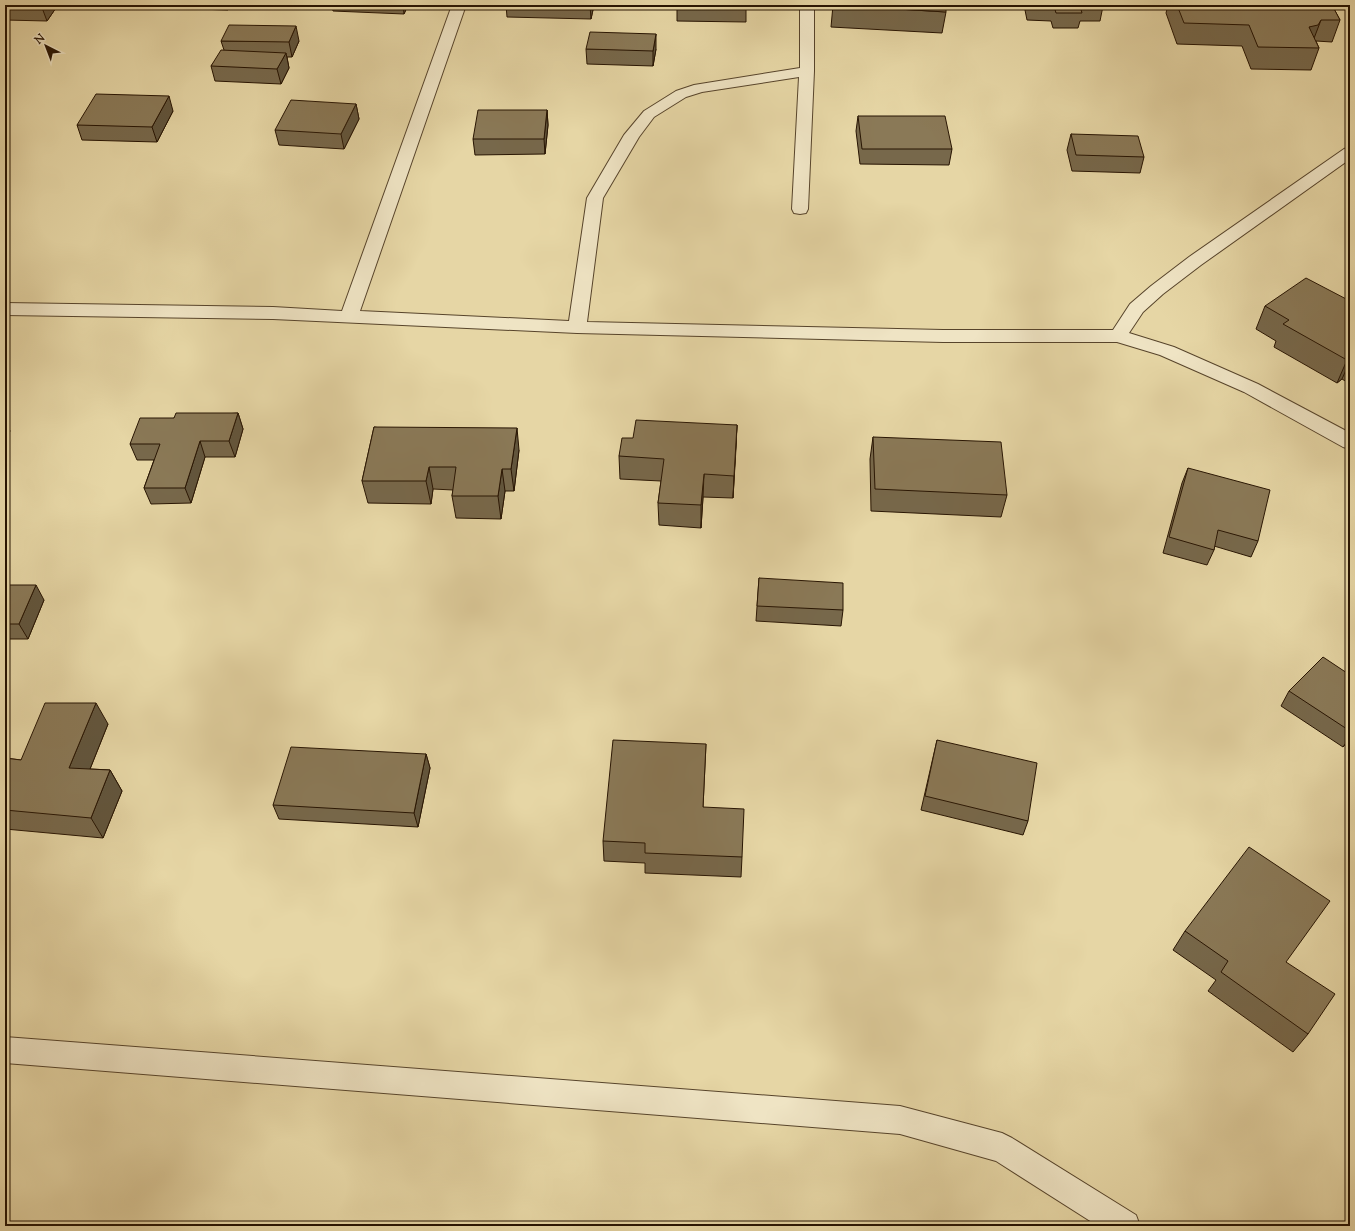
<svg xmlns="http://www.w3.org/2000/svg" width="1355" height="1231" font-family="'Sorts Mill Goudy',serif">
  <style>
    .lines { fill: none; stroke-linecap: round; stroke-linejoin: round }
    .minor-casing { stroke: #57442b; stroke-width: 2 }
    .minor { fill: #efe4c4; fill-rule: evenodd }
    .wall { fill: #77684b; stroke: #271402 }
    .shaded-wall { fill: #61553d; stroke: #271402 }
    .building { fill: #8a7957; stroke: #271402 }
  </style>
  <rect width="100%" height="100%" fill="#e6d6a5"/>
  <filter id="stains"><feTurbulence type="fractalNoise" baseFrequency=".005" numOctaves="4"/><feColorMatrix values="0 0 0 0 .2 0 0 0 0 .09 0 0 0 0 .02 0 0 0 .5 -.17"/></filter>
  <radialGradient id="worn" r=".72"><stop offset=".6" stop-color="#630" stop-opacity="0"/><stop offset="1" stop-color="#630" stop-opacity=".3"/></radialGradient>
  <g class="lines">
    <!-- minor casing -->
    <g class="minor-casing">
      <path id="minor" d="M452,5H466L360,311L569,321L587,198L624,135L644,111L676,91L694,85L800,68V5H814V71L808,209L806,213L800,214L794,213L792,209L799,77L702,92L686,97L654,117L639,137L603,198L587,322L943,330H1113L1130,304L1151,286L1189,257L1344,149L1350,147V159L1201,265L1163,294L1143,312L1129,333L1174,347L1258,384L1350,433V449L1343,447L1244,392L1160,355L1117,342H943L577,333L273,319L5,315V303L273,307L342,311Z
        M5,1037L900,1106L1002,1133L1012,1138L1136,1215L1140,1226H1098L996,1161L900,1134L5,1063Z"/>
    </g>
    <!-- minor -->
    <use href="#minor" class="minor"/>
  </g>
  <!-- wall -->
  <path class="wall" d="M5,5H58L47,21L5,20Z
    M162,5H231L228,10L163,8Z
    M332,5H408L404,14L333,11Z
    M506,5H594L591,19L507,17Z
    M677,5H746V22L677,21Z
    M833,5L946,12L942,33L831,27Z
    M1024,5H1103V6L1100,21H1080L1078,28H1053L1051,21L1027,20Z
    M1168,5H1332L1340,20L1332,42L1316,41L1319,48L1311,70L1251,69L1242,46L1177,44L1166,13Z
    M221,41H299L292,57H287L289,68L281,84L215,81L211,66L224,50Z
    M586,49H656L653,66L587,64Z
    M356,104L359,119L344,149L279,145L275,130Z
    M547,110L548,125L545,154L475,155L473,139Z
    M173,111L157,142L82,140L77,125Z
    M858,116L952,149L949,165L860,164L856,131Z
    M1071,134L1144,157L1140,173L1072,171L1067,150Z
    M1350,301V384L1342,379L1337,383L1274,347L1276,341L1256,329L1265,306Z
    M238,413L243,429L235,457H205L191,503L151,504L144,488L154,460H137L130,444L174,418Z
    M737,425L733,498L703,497L701,528L659,525L658,503L661,481L620,479L619,456L633,438Z
    M374,427L519,450L514,491H505L501,519L456,518L452,496L453,490L433,489L431,504L368,503L362,481Z
    M873,437L1007,495L1001,517L871,511L870,459Z
    M1188,468L1258,541L1251,557L1214,546V550L1207,565L1163,553L1182,483Z
    M759,578L843,610L841,626L756,621Z
    M5,585L44,600L28,639H5Z
    M1350,675V740L1343,747L1281,706L1289,691Z
    M108,724L90,769L110,770L122,791L103,838L5,829V758L21,760Z
    M937,740L1028,821L1023,835L921,810Z
    M706,744L703,807L742,857L741,877L645,873V863L604,861L603,841Z
    M426,754L430,768L418,827L279,819L273,805Z
    M1185,931L1286,962L1308,1034L1293,1052L1208,991L1216,980L1173,950Z"/>
  <!-- shaded-wall -->
  <path class="shaded-wall" d="M41,5H58L47,21Z
    M227,5H231L228,10Z
    M403,5H408L404,14Z
    M590,5H594L591,19Z
    M1321,20L1313,41L1309,27Z
    M296,26L299,41L292,57L289,42Z
    M656,34V49L653,66V51Z
    M286,53L289,68L281,84L277,69Z
    M169,96L173,111L157,142L152,127Z
    M356,104L359,119L344,149L341,134Z
    M547,110L548,125L545,154L544,139Z
    M1350,358V361L1342,379L1337,383L1347,360Z
    M238,413L243,429L235,457L229,441Z
    M5,420L10,431L5,442Z
    M737,425L736,448L733,498L734,476Z
    M517,428L519,450L514,491L511,469Z
    M200,441L205,457L191,503L185,488Z
    M429,467L433,489L431,504L426,481Z
    M502,469L505,491L501,519L498,496Z
    M704,474L703,497L701,528V505Z
    M36,585L44,600L28,639L19,624Z
    M96,703L108,724L82,789L69,768Z
    M1350,737V740L1343,747Z
    M426,754L430,768L418,827L414,813Z
    M110,770L122,791L103,838L91,818Z"/>
  <!-- building -->
  <path class="building" d="M677,5H746L747,7L677,6Z
    M833,5H946V12Z
    M1030,5H1103V6H1080L1082,13H1056L1054,6H1030Z
    M1177,5H1332L1340,20H1321L1318,25L1309,27L1319,48L1258,47L1249,25L1184,23Z
    M229,25L296,26L289,42L221,41Z
    M590,32L656,34L653,51L586,49Z
    M221,50L286,53L277,69L211,66Z
    M96,94L169,96L152,127L77,125Z
    M291,100L356,104L341,134L275,130Z
    M478,110H547L544,139H473Z
    M858,116H945L952,149H862Z
    M1071,134L1138,136L1144,157L1076,155Z
    M1306,278L1350,301V358L1347,360L1283,324L1289,320L1265,306Z
    M176,413H238L229,441H200L185,488H144L160,444H130L140,418H174Z
    M636,420L737,425L734,476L704,474L701,505L658,503L664,459L619,456L622,438H633Z
    M374,427L517,428L511,469H502L498,496H452L456,467H429L426,481H362Z
    M873,437L1001,442L1007,495L875,489Z
    M1188,468L1270,490L1258,541L1218,530L1214,550L1169,537Z
    M759,578L843,583V610L757,606Z
    M5,585H36L19,624H5Z
    M1323,657L1350,675V731L1289,691Z
    M45,703H96L69,768L110,770L91,818L5,810V758L21,760Z
    M613,740L706,744L703,807L744,809L742,857L645,853V843L603,841Z
    M937,740L1037,763L1028,821L925,796Z
    M291,747L426,754L414,813L273,805Z
    M1249,847L1330,901L1286,962L1335,994L1308,1034L1221,972L1228,961L1185,931Z"/>
  <!-- margin -->
  <rect width="1355" height="1231" fill="none" stroke="#e6d6a5" stroke-width="20"/>
  <rect x="6" y="6" width="1343" height="1219" fill="none" stroke="#271402" stroke-width="2"/>
  <rect x="10" y="10" width="1335" height="1211" fill="none" stroke="#271402"/>
  <!-- north arrow -->
  <g transform="translate(46 46) rotate(318)" stroke="#efe4c4" stroke-width="3" paint-order="stroke">
  <path d="M0-3L7 15L0 10L-7 15Z" fill="#271402"/>
  <text y="-6" font-size="11" font-weight="bold" text-anchor="middle" fill="#271402">N</text>
  </g>
  <rect width="100%" height="100%" filter="url(#stains)"/>
  <rect width="100%" height="100%" fill="url(#worn)"/>
</svg>
